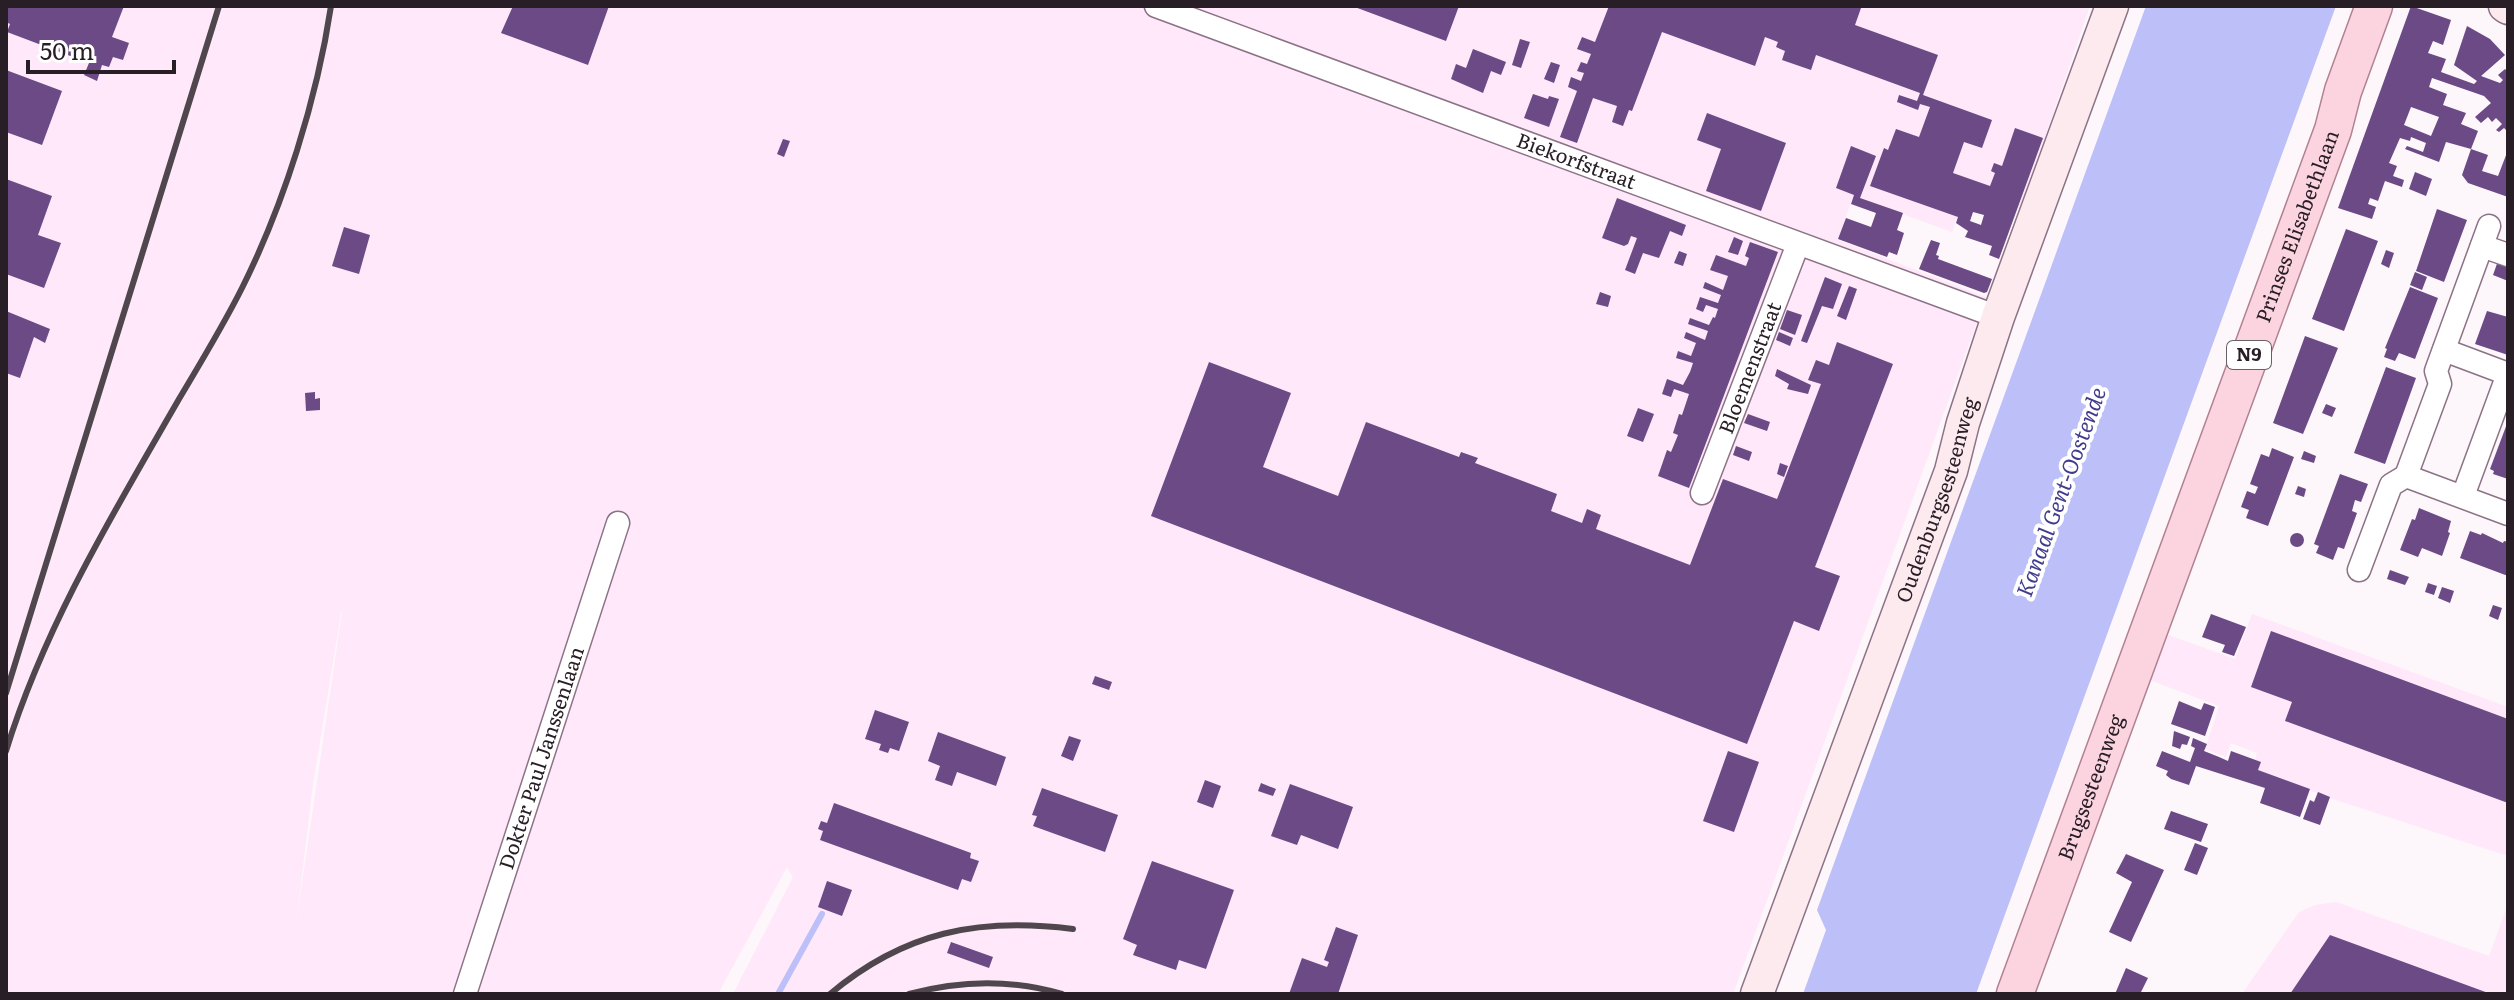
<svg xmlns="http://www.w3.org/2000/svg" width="2514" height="1000" font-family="Literata,serif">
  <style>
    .built { fill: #fee8f9; fill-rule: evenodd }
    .water { fill: #bcbff8 }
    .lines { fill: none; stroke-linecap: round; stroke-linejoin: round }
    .stream { stroke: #bcbff8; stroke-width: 6 }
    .building { fill: #6b4a86; fill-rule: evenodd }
    .street-casing { stroke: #8c7286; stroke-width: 25 }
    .secondary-casing { stroke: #8c7286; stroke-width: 35 }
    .primary-casing { stroke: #b08291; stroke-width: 39 }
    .street { stroke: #fff; stroke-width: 22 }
    .secondary { stroke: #fdeaef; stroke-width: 32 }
    .primary { stroke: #fbd4e0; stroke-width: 36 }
    .rail { stroke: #50474e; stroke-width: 6 }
    .labels { text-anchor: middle; stroke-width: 8; stroke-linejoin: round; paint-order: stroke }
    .shield { fill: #fff; stroke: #686267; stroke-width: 2 }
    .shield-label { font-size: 18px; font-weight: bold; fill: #281e26 }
    .street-label { font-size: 20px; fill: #281e26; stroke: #fff }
    .water-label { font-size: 22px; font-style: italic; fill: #423c8e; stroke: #fff }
  </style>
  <rect width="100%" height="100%" fill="#fdf6fb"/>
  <!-- built -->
  <path class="built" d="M6,6H2090L2020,209L1967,189L1952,232L1853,196L1838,240L1986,297L1733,994H733L793,877L787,867L718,994H6ZM341,613H342L296,924L313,784Z
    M2252,614L2508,707V856L2330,798L2258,770L2260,762L2255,760L2257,753L2231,743L2226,757L2205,749L2219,706L2144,678L2163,633L2235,659Z
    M2336,902L2489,956L2508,904V994H2242L2299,912L2316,905Z"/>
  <!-- water -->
  <path class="water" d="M2146,6H2336L1976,994H1803L1826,930L1817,910Z"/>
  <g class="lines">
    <!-- stream -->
    <path class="stream" d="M778,994L822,914"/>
  </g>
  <!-- building -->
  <path class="building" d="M6,6H124L112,37L129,43L123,60L113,57L109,67L102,65L97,81L84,75L89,63L7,32L10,24L6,22Z
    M513,6H609L588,65L501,33Z
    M1352,6H1459L1446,41Z
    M1609,6H1856L1861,8L1855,25L1938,55L1923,95L1992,120L1982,148L1964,142L1953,173L1990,186L1995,173L1991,171L1994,163L2002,166L2015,128L2043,138L1999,259L1989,255L1992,246L1965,237L1968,231L1956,223L1958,217L1870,186L1884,148L1888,150L1896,129L1919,137L1930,107L1920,104L1918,110L1897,102L1899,95L1917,101L1920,93L1816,55L1811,70L1782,60L1785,51L1776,47L1778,42L1765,37L1755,66L1662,32L1632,111L1629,110L1623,126L1612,122L1617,106L1593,98L1577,143L1560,137L1577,91L1568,87L1571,77L1581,81L1584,73L1577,71L1581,62L1587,64L1591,54L1577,49L1582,37L1595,42ZM1973,212L1984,215L1981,225L1970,221Z
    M2411,6L2451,20L2443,45L2433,41L2428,53L2446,59L2441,72L2474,84L2477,81L2454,65L2467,26L2490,39L2505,55L2481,76L2500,83L2503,80L2498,75L2505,69L2508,72V132L2504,128L2499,132L2496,130L2502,124L2496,118L2492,122L2488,117L2481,123L2475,117L2491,103L2484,96L2432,78L2429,87L2447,94L2443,105L2466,113L2461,124L2478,131L2471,149L2488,155L2482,171L2498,176L2508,150V197L2468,183L2462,175L2471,149L2446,142L2439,162L2405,149L2407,146L2423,152L2426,143L2411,137L2410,141L2400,138L2389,163L2397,166L2393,176L2404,180L2402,187L2385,181L2378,201L2370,198L2368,204L2376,207L2372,219L2338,208ZM2411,107L2439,117L2431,136L2404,125Z
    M1520,39L1530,42L1521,68L1512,65Z
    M1473,49L1506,62L1501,75L1491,71L1483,93L1451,79L1456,64L1466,68Z
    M1551,62L1560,65L1554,83L1544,79Z
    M6,70L62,91L42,145L6,132Z
    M1533,94L1548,99L1549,96L1559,99L1549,127L1524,118Z
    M1707,113L1786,143L1761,211L1706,191L1721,149L1697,140Z
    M783,139L790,141L784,157L777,154Z
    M1851,146L1876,156L1860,198L1903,213L1897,230L1904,233L1897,255L1889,252L1887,257L1838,239L1846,218L1871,227L1876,213L1851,204L1854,195L1836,188Z
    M2415,172L2432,179L2426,196L2409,189Z
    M6,179L52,196L38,235L61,243L44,288L6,274Z
    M1617,198L1686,225L1682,236L1670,231L1659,258L1643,253L1635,274L1625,270L1637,238L1631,236L1628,244L1624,246L1602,238Z
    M2437,209L2467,220L2444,282L2416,271Z
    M344,227L370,235L359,274L332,266Z
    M2346,229L2378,241L2344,331L2312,319Z
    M1734,237L1743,241L1738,255L1728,252Z
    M1931,240L1940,243L1936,255L1939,256L1938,259L1992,279L1987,292L1984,293L1919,269Z
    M1750,242L1778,252L1689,488L1658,476L1667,450L1671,452L1678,435L1673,433L1679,414L1682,415L1689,394L1674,389L1671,397L1662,394L1667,379L1683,385L1690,372L1693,363L1676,358L1678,351L1691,356L1696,343L1684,338L1686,332L1705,340L1708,331L1688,324L1690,318L1709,325L1713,317L1715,318L1718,309L1706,305L1703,312L1696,309L1700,297L1718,303L1721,295L1703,288L1705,282L1723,290L1728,276L1710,270L1716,255L1746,266L1749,258L1745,256Z
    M2386,250L2394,253L2389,268L2381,264Z
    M1679,251L1687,254L1683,266L1674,263Z
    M2499,258L2508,262V281L2493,275Z
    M2415,272L2427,277L2422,290L2410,285Z
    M1825,277L1842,284L1833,309L1822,306L1807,343L1801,341Z
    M1849,286L1857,289L1846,320L1837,316Z
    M2410,287L2438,298L2415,359L2399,353L2395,361L2384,357L2387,349L2385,348Z
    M1600,292L1611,296L1608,307L1596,304Z
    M1787,310L1802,315L1795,335L1780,329Z
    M6,311L50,329L45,343L34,337L20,378L6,373Z
    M2487,311L2508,317V355L2475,344Z
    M1779,332L1793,338L1790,346L1776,340Z
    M2305,336L2338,348L2303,434L2273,423Z
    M1837,342L1893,364L1815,567L1840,576L1819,631L1794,621L1747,744L1151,516L1209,362L1291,393L1263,467L1338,496L1366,422L1459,457L1461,452L1478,458L1475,463L1557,494L1551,511L1582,523L1587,509L1601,515L1596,529L1690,565L1723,479L1777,499L1821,384L1808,380L1816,360L1829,365Z
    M2386,367L2416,378L2385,464L2354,453Z
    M1777,369L1811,385L1808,394L1787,389L1789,384L1775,376Z
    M315,392V399L320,398V410L306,411L305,393Z
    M2326,404L2336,408L2332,417L2322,413Z
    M1638,408L1654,414L1643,442L1627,436Z
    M1748,414L1770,422L1767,431L1744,423Z
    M2508,421V479L2493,474L2494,471L2490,469Z
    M1736,446L1752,452L1749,461L1733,455Z
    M2272,448L2294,457L2268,526L2246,518L2249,510L2241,507L2247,491L2255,494L2258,487L2250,484L2261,454L2269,457Z
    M2304,451L2316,456L2314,463L2301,459Z
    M1780,463L1788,466L1784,477L1777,474Z
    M2340,474L2368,484L2361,502L2355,500L2352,511L2357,513L2344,549L2338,547L2333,560L2316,553L2319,546L2314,544Z
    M2298,486L2306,489L2304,497L2295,494Z
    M2419,508L2451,521L2448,532L2450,533L2442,556L2422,548L2418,557L2400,550L2412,519L2415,520Z
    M2470,531L2481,535L2482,533L2503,543L2504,541L2508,542V576L2460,558Z
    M2290 540a7 7 0 1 1 14 0a7 7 0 1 1-14 0Z
    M2390,570L2409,577L2405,585L2387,579Z
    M2428,583L2437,586L2434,595L2425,592Z
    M2442,587L2454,591L2450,603L2438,598Z
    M2493,605L2502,608L2498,620L2489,616Z
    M2211,614L2246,627L2234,656L2222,652L2225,645L2202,637Z
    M2271,631L2508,719V803L2285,721L2292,702L2251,687Z
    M1095,676L1112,682L1109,690L1092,684Z
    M2179,701L2201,710L2204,703L2215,707L2205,736L2171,724Z
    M875,710L909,722L899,751L890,748L888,753L879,750L881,744L865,739Z
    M2174,731L2190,737L2187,745L2182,744L2180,749L2172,746Z
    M938,732L1006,757L996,786L957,772L952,786L935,780L940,766L928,761Z
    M1069,736L1081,740L1073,761L1061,756Z
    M2193,738L2207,744L2204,751L2219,757L2228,761L2231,751L2261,762L2258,770L2310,789L2300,817L2260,803L2265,788L2196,766L2189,785L2171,779L2166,775L2168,771L2156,766L2162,751L2190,762L2195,748L2191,746Z
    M1728,751L1759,762L1734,832L1703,821Z
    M1205,780L1221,786L1213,808L1197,802Z
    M1261,783L1276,789L1273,796L1258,791Z
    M1290,784L1353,807L1338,849L1301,835L1297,845L1271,836Z
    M1042,788L1118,815L1105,852L1033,826L1037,816L1032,815Z
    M2318,792L2330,797L2320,825L2303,819L2310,800L2314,802Z
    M834,803L971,853L970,858L979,861L971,882L962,879L958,890L820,840L823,831L818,829L821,821L827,823Z
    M2171,811L2208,824L2201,842L2164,829Z
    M2195,843L2208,848L2197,875L2184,870Z
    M2126,854L2164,870L2131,942L2109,932L2132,882L2116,873Z
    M1152,861L1234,890L1206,969L1179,960L1176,970L1133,955L1137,945L1123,939Z
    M827,881L852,890L842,916L818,907Z
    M1336,927L1358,935L1338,994H1289L1302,958L1327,967L1329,962L1324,960Z
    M2330,935L2491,994H2290Z
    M951,942L993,957L989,968L947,953Z
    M2126,968L2148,978L2140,994H2115Z"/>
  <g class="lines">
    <!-- street casing -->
    <g class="street-casing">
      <g id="street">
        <path id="s1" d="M1156,6L1998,317"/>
        <path d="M2489,226L2436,371L2440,384L2406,476L2508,514"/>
        <path d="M2482,246L2508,255"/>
        <path d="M2444,350L2508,374L2463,496"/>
        <path id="s2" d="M1702,493L1798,244"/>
        <path d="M2359,570L2391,485L2406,476"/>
        <path id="s3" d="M465,994L618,523"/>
      </g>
    </g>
    <!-- secondary casing -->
    <g class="secondary-casing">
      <g id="secondary">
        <path d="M2505,6L2508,8"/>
        <path id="s4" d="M1757,994L1951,471L1963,423L1998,317L2112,6"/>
      </g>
    </g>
    <!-- primary casing -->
    <g class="primary-casing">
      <g id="primary">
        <path id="s5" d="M2015,994L2333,130L2343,91L2374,6"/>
      </g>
    </g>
    <!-- street -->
    <use href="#street" class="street"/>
    <!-- secondary -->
    <use href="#secondary" class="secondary"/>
    <!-- primary -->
    <use href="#primary" class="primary"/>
    <!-- rail -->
    <path class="rail" d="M6,693L219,6
      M6,751C45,625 114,512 179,399C201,362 223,326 242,288C284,204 317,99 331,6
      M830,994C904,932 978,917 1073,929
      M909,994C961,980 1011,979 1062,994"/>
  </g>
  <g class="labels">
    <!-- shield labels -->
    <rect class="shield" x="2227" y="341" width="44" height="28" rx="6"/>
    <g class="shield-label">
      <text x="2249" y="361">N9</text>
    </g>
    <!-- street labels -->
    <g class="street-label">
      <text dy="7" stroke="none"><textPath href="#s1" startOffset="448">Biekorfstraat</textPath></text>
      <text dy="7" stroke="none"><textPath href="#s5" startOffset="818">Prinses Elisabethlaan</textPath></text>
      <text dy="7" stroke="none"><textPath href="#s2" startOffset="134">Bloemenstraat</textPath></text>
      <text dy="7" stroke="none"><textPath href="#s4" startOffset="526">Oudenburgsesteenweg</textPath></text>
      <text dy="7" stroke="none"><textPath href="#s3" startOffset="248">Dokter Paul Janssenlaan</textPath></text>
      <text dy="7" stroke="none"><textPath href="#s5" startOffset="220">Brugsesteenweg</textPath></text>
    </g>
    <!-- water labels -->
    <g class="water-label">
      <text transform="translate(2061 492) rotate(-70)" y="8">Kanaal Gent-Oostende</text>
    </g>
  </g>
  <!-- border -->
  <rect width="2514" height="1000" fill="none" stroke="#281e26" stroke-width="16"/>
  <!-- scale -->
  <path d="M28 60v12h146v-12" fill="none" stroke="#281e26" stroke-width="4"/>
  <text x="40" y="60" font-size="24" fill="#281e26" stroke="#ffffff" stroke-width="6" paint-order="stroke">50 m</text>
</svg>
